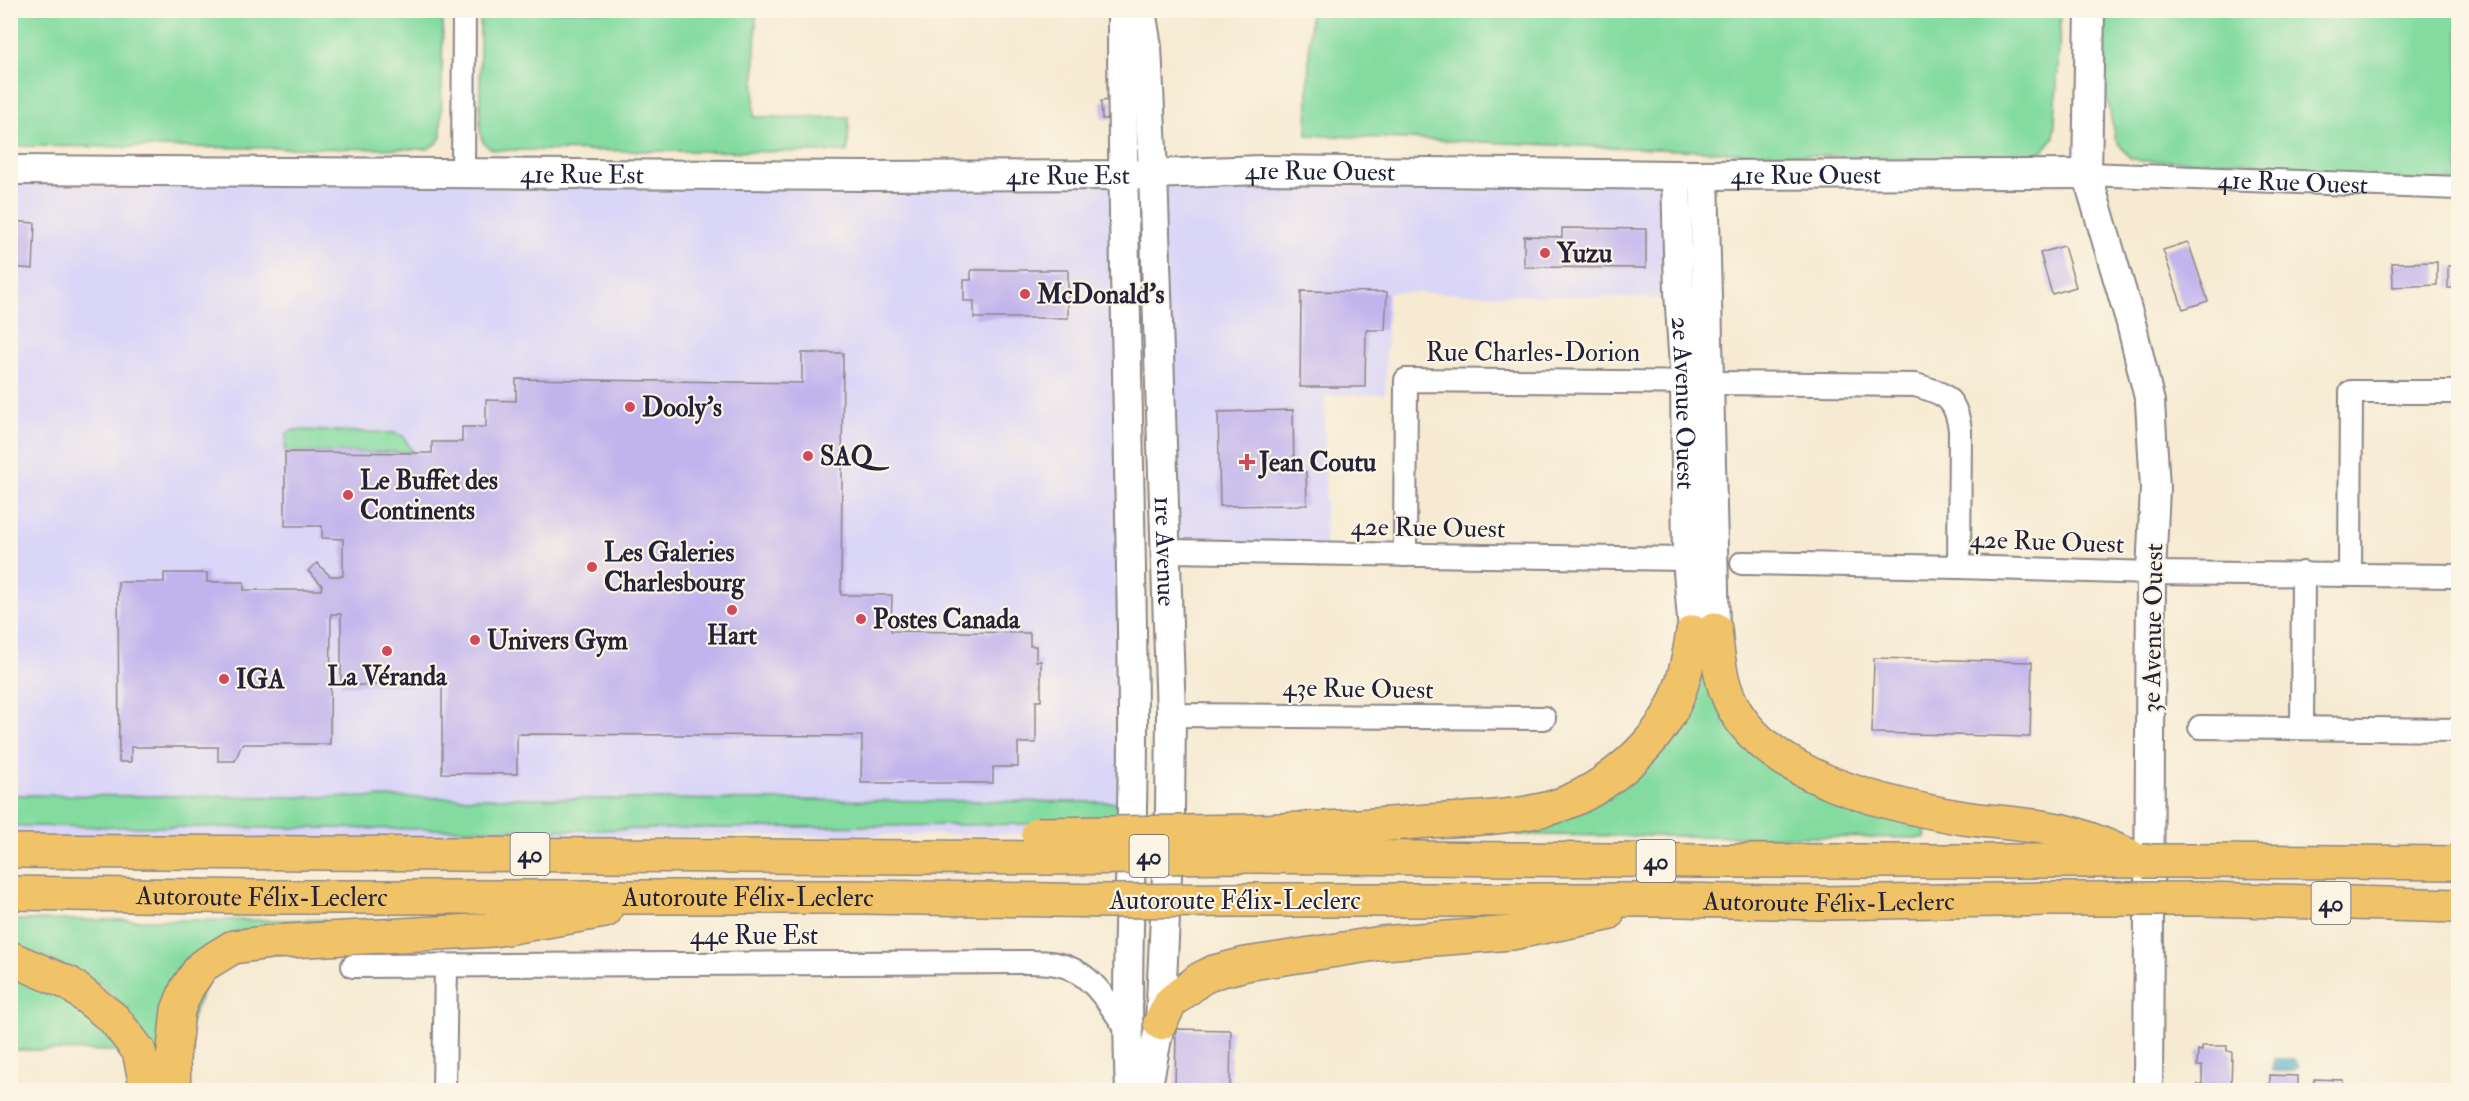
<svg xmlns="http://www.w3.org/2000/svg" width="2469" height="1101" font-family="'IM FELL Double Pica',serif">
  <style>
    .built { fill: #dad6f7 }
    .green { fill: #84dba0; stroke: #537e6e; stroke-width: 1.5 }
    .water { fill: #43abc2; stroke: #32667e; stroke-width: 1.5 }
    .building { fill: #c1b4ed }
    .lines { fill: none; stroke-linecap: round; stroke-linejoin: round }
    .minor-casing { stroke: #8c8686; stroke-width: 26 }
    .tertiary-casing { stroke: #8c8686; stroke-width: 32 }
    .motorway-casing { stroke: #8c8686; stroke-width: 36 }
    .minor { stroke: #fff; stroke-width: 22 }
    .tertiary { stroke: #fff; stroke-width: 28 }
    .motorway { stroke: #f1c369; stroke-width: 33 }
    .motorway-bridge-casing { stroke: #8c8686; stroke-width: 36; stroke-linecap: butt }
    .motorway-bridge { stroke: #f1c369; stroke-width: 33 }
    .poi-dot { fill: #d1495b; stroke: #fcf5e5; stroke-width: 2 }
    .labels { text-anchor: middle; stroke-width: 4.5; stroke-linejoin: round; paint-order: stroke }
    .shield { fill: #fcf5e5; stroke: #63616e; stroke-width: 1.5 }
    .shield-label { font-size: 24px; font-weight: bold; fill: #22223b }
    .street-label { font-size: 26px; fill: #22223b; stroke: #fcf5e5 }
    .poi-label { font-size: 26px; font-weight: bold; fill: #22223b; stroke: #fcf5e5; text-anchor: start }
  </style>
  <rect width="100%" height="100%" fill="#fcf5e5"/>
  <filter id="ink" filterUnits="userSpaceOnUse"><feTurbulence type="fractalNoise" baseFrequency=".0167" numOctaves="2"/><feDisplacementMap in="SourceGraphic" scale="12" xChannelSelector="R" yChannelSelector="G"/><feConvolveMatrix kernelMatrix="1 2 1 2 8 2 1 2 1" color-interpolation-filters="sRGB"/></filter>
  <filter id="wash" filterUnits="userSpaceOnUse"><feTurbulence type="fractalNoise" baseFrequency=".008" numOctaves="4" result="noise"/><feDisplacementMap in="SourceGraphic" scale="24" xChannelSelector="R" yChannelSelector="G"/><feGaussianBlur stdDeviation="1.35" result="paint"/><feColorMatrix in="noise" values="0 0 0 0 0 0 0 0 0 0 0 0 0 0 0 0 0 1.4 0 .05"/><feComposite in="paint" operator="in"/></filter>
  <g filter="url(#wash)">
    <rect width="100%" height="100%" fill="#f6ead2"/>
    <!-- built -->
    <path class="built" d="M10,165L1122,175L1133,824L1038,834L569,837L472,853L11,851Z
      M1153,172L1676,175L1680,299L1388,292L1385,394L1325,396V554L1167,551Z"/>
    <!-- green -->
    <path class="green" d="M11,10L443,11L441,136L438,142L428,149L11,146Z
      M480,11H756L754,117H849L848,149L846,152L495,150C485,147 482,142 480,132Z
      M1310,11H2061L2054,137C2039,159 2029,160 2003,163L1307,135Z
      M2098,11H2458V181L2308,179L2251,163L2233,161H2141L2130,158L2115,139L2100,59Z
      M294,430L395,433L403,436L413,452H285L286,433Z
      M1699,657L1723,718L1926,823L1925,838L1518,835L1517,824L1594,801Z
      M11,795L1114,802L1118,806L1117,823L576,830L11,826Z
      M11,920H325V928L219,947L165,1090L129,1012L101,984L58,963L11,946Z
      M10,971L67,993L123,1051L11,1050Z"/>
    <!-- water -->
    <path class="water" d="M2274,1059H2295L2299,1067L2293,1071H2274L2272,1069Z"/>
    <g id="blocks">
      <!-- building -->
      <path class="building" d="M1112,100V119H1102L1101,101Z
        M10,221L35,223L33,269L10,267Z
        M1562,228L1646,229V268L1524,267V236L1562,237Z
        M2188,242L2208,301L2183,309L2163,250Z
        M2064,246L2076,287L2052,294L2040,253Z
        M2437,262V285L2393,287L2392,263Z
        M2448,266H2458V288H2448Z
        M971,270H1068V318H974V301H964V280H971Z
        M1301,291L1387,292L1385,330H1366L1365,387H1300Z
        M802,353H843L841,595H892L891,631L1030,633V646H1036V661H1041V701H1036V743H1018V767H993V783H861L862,736L517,734V774L442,773V685H341V614H331L330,744H242L235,761H218V747H131V762H119L118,582H164V573H207V582H244V590H321L322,585L308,571L317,563L330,576H343V539L322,538V526H285V452L432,453V442H462V427H486V400L516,401V379L802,383Z
        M1293,410L1294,472H1306L1307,505L1220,506L1218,412Z
        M1874,658L2032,662L2030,737L1872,733Z
        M1176,1029L1231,1030L1230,1090H1175Z
        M2202,1046H2227V1051L2232,1052L2231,1089L2198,1090V1084L2202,1085V1066H2197L2198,1050L2202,1051Z
        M2270,1075L2298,1076V1090H2270Z
        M2314,1079L2343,1080V1090H2314Z"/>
    </g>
  </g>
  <g filter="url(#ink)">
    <use href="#blocks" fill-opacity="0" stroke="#8c8686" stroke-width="1.5"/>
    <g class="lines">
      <!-- minor casing -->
      <g class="minor-casing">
        <g id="minor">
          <path d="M463,174L464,10"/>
          <path id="s1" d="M2087,174L2458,188"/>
          <path d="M1167,551L1687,559"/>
          <path d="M1405,555L1406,380L1915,385C1945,393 1956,398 1960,430L1959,567"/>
          <path d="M1742,563L1959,567L2151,573L2458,576"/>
          <path d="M2350,574L2351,392H2458"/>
          <path d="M1171,715L1544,718"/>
          <path d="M2200,727L2458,730"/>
          <path d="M2302,728L2303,573"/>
          <path d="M353,966L1028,962C1037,962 1047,962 1056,964C1091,970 1108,1003 1127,1029"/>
          <path d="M444,1090L446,966"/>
        </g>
      </g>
      <!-- tertiary casing -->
      <g class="tertiary-casing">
        <g id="tertiary">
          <path d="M1122,10C1122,244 1131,477 1133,711C1134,837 1124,964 1130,1090"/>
          <path id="s2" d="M1141,10L1147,47L1153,172L1171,715L1170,811L1160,1023L1147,1090"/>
          <path d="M2090,10L2087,174L2131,323L2150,402L2155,488L2151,573L2148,1090"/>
          <path id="s3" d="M10,170L862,176L1122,175L1262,170L1676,175L2087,174"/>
          <path id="s4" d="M1676,175L1679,292L1685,382L1687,559L1693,632"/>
          <path d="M1704,175L1715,629"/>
        </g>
      </g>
      <!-- motorway casing -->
      <g class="motorway-casing">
        <g id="motorway">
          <path d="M1715,629C1717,649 1719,672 1726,691C1755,776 1887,805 1964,818C1998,823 2035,824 2068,832C2088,837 2108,847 2128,855"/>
          <path d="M1256,831C1314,829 1371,826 1428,821C1467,819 1508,818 1546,809C1596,797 1654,750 1675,702C1685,679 1689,656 1693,632"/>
          <path d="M10,851L1049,858"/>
          <path d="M1249,856L1700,861H2143"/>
          <path d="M2211,861L2458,863"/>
          <path id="s5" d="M10,893L260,897H862L1110,901"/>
          <path d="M2203,899L2458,906"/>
          <path id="s6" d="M1239,900H1679L1825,903L2049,899"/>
          <path d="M10,958L70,984L114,1019L139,1051L147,1090"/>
          <path d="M1160,1023L1171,1002L1200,979L1214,972L1246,964L1382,943L1512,933L1607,914"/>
          <path d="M174,1090L173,1059L178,1010L187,988L202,966L233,947L271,942L493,930L605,911"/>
        </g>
      </g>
      <!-- minor -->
      <use href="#minor" class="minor"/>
      <!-- tertiary -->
      <use href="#tertiary" class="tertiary"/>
      <!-- motorway -->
      <use href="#motorway" class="motorway"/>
      <!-- motorway-bridge casing -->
      <g class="motorway-bridge-casing">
        <path id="motorway-bridge" d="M1038,834L1256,831
          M1049,858L1249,856
          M2143,861H2211
          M2049,899H2203
          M1110,901L1239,900"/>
      </g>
      <!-- motorway-bridge -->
      <use href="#motorway-bridge" class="motorway-bridge"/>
    </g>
  </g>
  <!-- markers -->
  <g class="poi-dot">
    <circle cx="1545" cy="253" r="6"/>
    <circle cx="1025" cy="294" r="6"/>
    <circle cx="630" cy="407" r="6"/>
    <circle cx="808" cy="456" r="6"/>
    <path d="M1244 453h6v6h6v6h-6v6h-6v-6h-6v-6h6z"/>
    <circle cx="348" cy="495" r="6"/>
    <circle cx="592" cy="567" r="6"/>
    <circle cx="732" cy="610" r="6"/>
    <circle cx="861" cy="619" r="6"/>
    <circle cx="475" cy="640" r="6"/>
    <circle cx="387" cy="651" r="6"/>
    <circle cx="224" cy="679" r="6"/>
  </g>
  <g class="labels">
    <!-- shield labels -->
    <g class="shield">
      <rect x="510.5" y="833" width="39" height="42" rx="4.5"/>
      <rect x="1129.5" y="835" width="39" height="42" rx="4.5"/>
      <rect x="1636.5" y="840" width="39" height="42" rx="4.5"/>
      <rect x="2311.5" y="882" width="39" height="42" rx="4.5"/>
    </g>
    <g class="shield-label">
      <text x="530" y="862">40</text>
      <text x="1149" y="864">40</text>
      <text x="1656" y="869">40</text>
      <text x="2331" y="911">40</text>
    </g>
    <!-- street labels -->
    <g class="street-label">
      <text dy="9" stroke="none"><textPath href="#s3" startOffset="1310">41e Rue Ouest</textPath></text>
      <text dy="9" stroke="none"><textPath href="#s3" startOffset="1058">41e Rue Est</textPath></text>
      <text dy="9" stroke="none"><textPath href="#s3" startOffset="572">41e Rue Est</textPath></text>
      <text dy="9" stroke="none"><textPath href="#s3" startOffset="1796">41e Rue Ouest</textPath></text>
      <text dy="9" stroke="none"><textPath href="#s1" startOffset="206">41e Rue Ouest</textPath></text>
      <text x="1533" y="361">Rue Charles-Dorion</text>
      <text dy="9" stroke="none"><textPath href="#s4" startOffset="228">2e Avenue Ouest</textPath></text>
      <text transform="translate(1428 527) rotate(1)" y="9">42e Rue Ouest</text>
      <text transform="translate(2047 541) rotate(2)" y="9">42e Rue Ouest</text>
      <text dy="9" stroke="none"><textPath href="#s2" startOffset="542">1re Avenue</textPath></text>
      <text transform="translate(2152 628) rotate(-89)" y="9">3e Avenue Ouest</text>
      <text transform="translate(1358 688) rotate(1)" y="9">43e Rue Ouest</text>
      <text dy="9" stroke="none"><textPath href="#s5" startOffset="252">Autoroute Félix-Leclerc</textPath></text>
      <text dy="9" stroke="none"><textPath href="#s5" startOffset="738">Autoroute Félix-Leclerc</textPath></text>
      <text x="1235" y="909">Autoroute Félix-Leclerc</text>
      <text dy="9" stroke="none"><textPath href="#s6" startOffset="590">Autoroute Félix-Leclerc</textPath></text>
      <text x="754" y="944">44e Rue Est</text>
    </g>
    <!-- poi labels -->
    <g class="poi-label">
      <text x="1557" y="262">Yuzu</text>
      <text x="1037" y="303">McDonald's</text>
      <text x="642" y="416">Dooly's</text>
      <text x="820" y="465">SAQ</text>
      <text x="1259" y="471">Jean Coutu</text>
      <text x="360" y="489">Le Buffet des<tspan x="360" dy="30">Continents</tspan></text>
      <text x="604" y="561">Les Galeries<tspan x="604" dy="30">Charlesbourg</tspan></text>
      <text x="873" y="628">Postes Canada</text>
      <text x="732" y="644" text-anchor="middle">Hart</text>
      <text x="487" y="649">Univers Gym</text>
      <text x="387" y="685" text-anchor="middle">La Véranda</text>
      <text x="236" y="688">IGA</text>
    </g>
  </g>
  <!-- margin -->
  <rect width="2469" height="1101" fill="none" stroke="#fcf5e5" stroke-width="36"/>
</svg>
